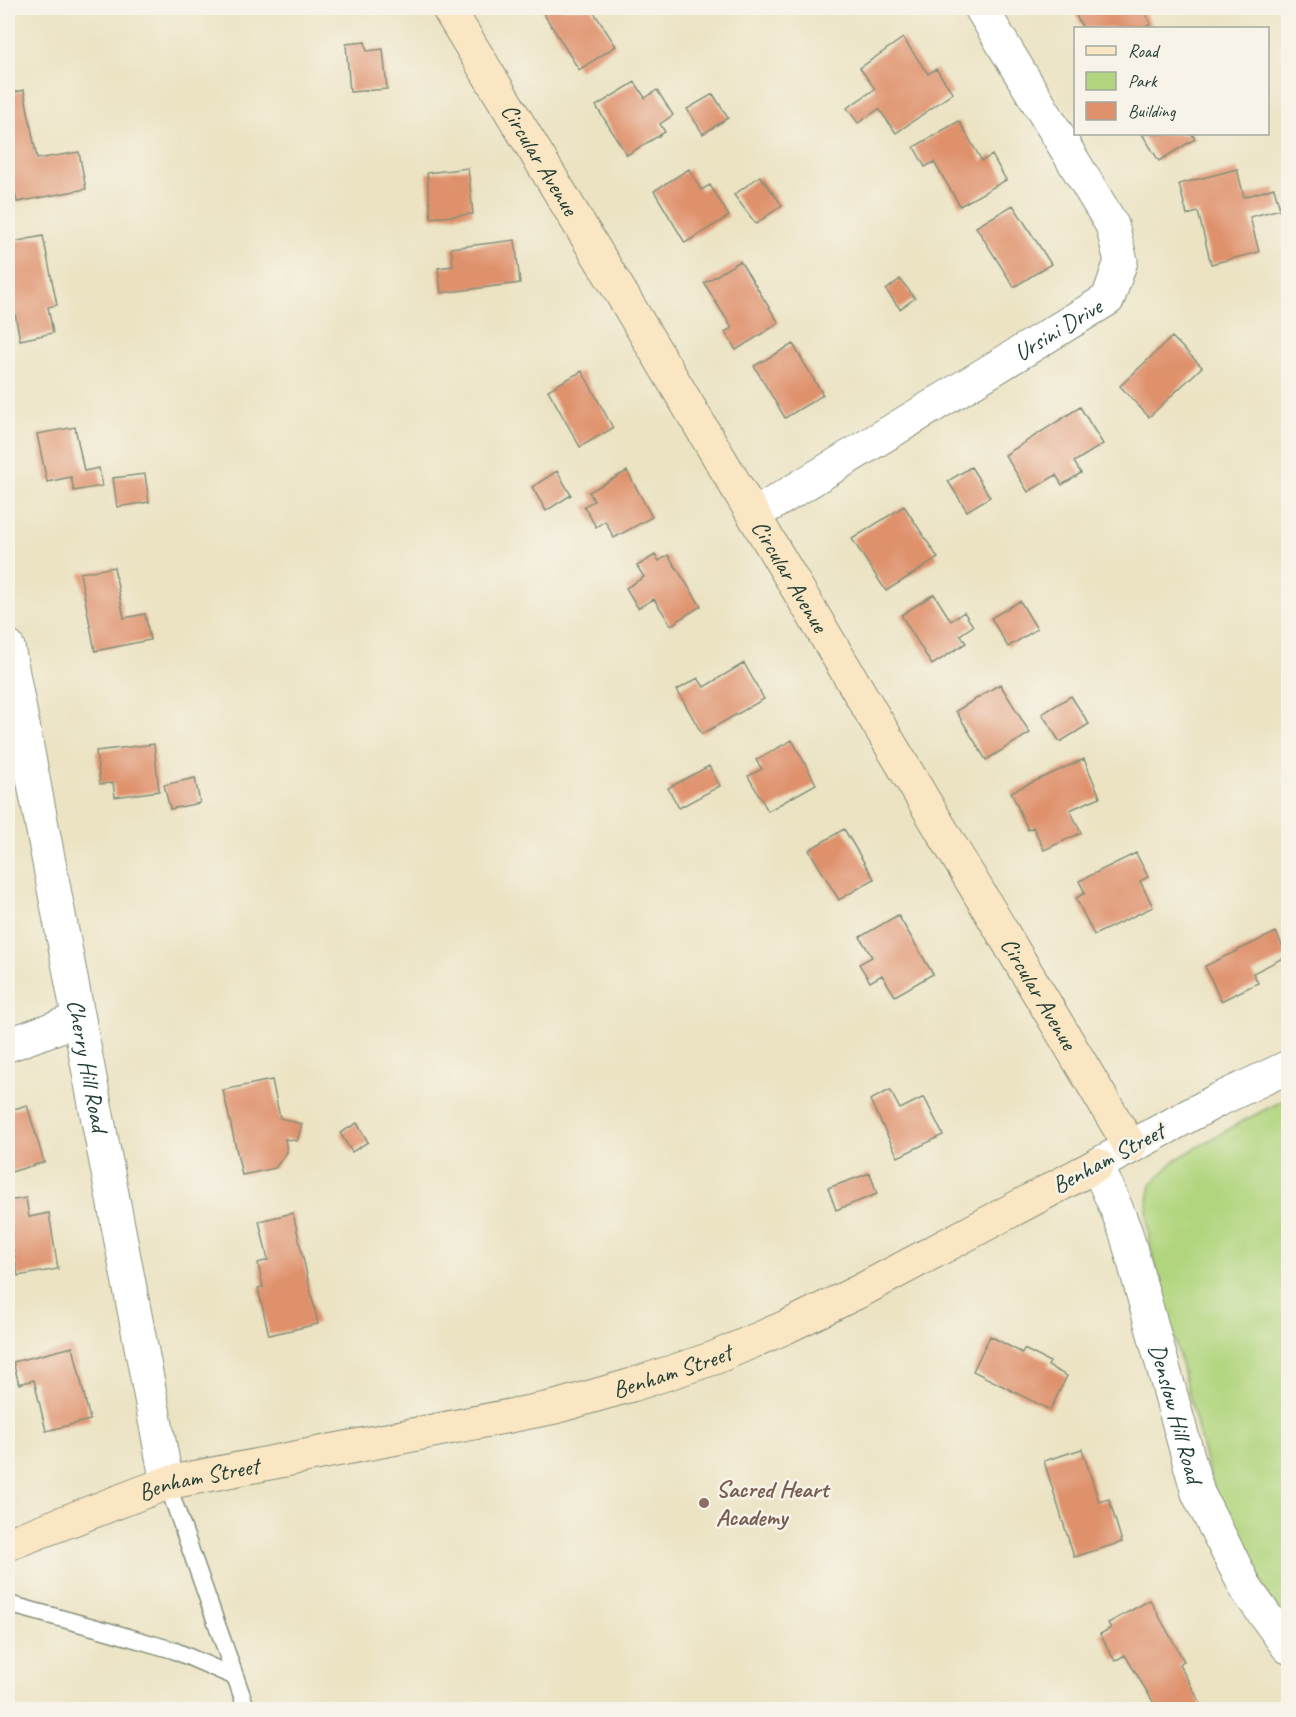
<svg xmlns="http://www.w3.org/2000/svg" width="1296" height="1717" font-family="Caveat,sans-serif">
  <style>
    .green { fill: #b1d57e; stroke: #688959; stroke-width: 1.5 }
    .building { fill: #df916c }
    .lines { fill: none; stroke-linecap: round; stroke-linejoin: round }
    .service-casing { stroke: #85907b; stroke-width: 19 }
    .minor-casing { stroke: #85907b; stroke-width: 35 }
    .tertiary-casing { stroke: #85907b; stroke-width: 35 }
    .secondary-casing { stroke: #85907b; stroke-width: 35 }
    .service { stroke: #fff; stroke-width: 16 }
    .minor { stroke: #fff; stroke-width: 33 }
    .tertiary { stroke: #fff; stroke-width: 33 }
    .secondary { stroke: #fbe6c4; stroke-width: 33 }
    .education-dot { fill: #8d6e63; stroke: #f7f3e8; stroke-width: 2 }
    .labels { text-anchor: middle; stroke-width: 5; stroke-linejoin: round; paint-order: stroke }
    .street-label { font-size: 24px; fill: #1f3d34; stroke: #f7f3e8 }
    .education-label { font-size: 24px; font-weight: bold; fill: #785e54; stroke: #f7f3e8; text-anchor: start }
  </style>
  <rect width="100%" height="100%" fill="#f7f3e8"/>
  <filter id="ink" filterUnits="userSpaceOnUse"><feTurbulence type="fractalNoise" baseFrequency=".0167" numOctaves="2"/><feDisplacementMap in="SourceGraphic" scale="12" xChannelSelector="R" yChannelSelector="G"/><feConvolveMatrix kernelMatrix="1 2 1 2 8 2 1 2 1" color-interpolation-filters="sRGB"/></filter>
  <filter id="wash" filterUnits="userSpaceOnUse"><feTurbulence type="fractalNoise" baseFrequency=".008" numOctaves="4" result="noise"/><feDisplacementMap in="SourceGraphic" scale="24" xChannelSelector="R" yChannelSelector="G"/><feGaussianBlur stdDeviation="1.35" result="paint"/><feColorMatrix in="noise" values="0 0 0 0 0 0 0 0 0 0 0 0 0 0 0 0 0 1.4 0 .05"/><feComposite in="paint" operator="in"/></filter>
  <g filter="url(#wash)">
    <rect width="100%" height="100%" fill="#ebe3c2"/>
    <!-- green -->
    <path class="green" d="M1288,1098V1624L1269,1598L1213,1488L1149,1240L1147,1207L1151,1184L1175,1160L1239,1123Z"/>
    <g id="blocks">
      <!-- building -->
      <path class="building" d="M547,8H591L616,46L579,70L542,11Z
        M1075,8H1142L1151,24L1143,28H1083L1072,9Z
        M903,38L928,74L936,69L953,93L896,133L879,109L858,123L847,108L875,89L860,68Z
        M365,42L367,51L383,49L387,89L350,92L346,44Z
        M635,82L645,98L657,90L673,115L660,124L665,132L627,155L596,106Z
        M24,90L37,159L79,152L86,189L17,202L11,171L8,172V94Z
        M713,94L728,118L703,134L687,109Z
        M959,121L982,161L992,155L1006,180L960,206L934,162L925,167L914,147Z
        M1142,134H1192L1195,139L1159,161Z
        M468,168L473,214L431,218L427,173Z
        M689,169L701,190L710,185L729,216L685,243L654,191Z
        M1237,169L1244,197L1274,188L1280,209L1250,217L1259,252L1211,264L1198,212L1187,215L1179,184Z
        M760,176L782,205L756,224L734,195Z
        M1013,205L1051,264L1014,287L976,227Z
        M43,236L57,305L48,307L53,333L20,340L8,276V243Z
        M515,240L520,283L441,293L438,268L453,266L451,248Z
        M740,261L779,323L736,350L725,332L732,328L704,283Z
        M900,279L915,298L900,309L886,290Z
        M1172,337L1202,367L1149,417L1120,386Z
        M793,344L823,395L785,418L754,366Z
        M582,371L613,428L580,447L548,390Z
        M1080,407L1103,444L1074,462L1081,473L1062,485L1056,475L1028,492L1005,455Z
        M75,427L84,471L99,468L102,486L74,491L71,477L47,482L37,434Z
        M971,467L990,497L967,511L948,481Z
        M557,471L571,495L546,511L532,487Z
        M627,471L652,517L614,538L605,521L596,527L584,506L594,501L589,492Z
        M145,474L149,502L117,507L113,478Z
        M904,506L938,558L886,591L852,539Z
        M655,555L659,561L668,555L701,606L671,625L654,599L638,608L626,588L644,577L637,566Z
        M114,567L124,618L145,614L150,640L95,651L80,573Z
        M934,594L951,621L964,612L973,626L960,635L966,643L932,665L901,615Z
        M1020,601L1037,629L1008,647L991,618Z
        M744,663L764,699L702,734L677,690L698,678L704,687Z
        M1000,684L1030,733L986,760L956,711Z
        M1071,696L1089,724L1060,742L1042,714Z
        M792,740L816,784L768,811L748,776L762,769L756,760Z
        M154,744L159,791L115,797L113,783L100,784L96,751Z
        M1084,759L1100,797L1070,810L1081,833L1044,850L1033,827L1028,830L1011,792Z
        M709,766L720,786L679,808L668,788Z
        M195,778L200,803L170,809L164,785Z
        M844,829L874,879L839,900L809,850Z
        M1136,853L1148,877L1140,881L1153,907L1094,935L1076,898L1085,893L1079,881Z
        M898,915L933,974L895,996L882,975L870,982L859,964L872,957L860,937Z
        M1276,932L1287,956L1253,973L1258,983L1221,1001L1205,966Z
        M272,1080L280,1118L302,1124L299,1135L297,1141L285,1139L287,1152L275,1168L242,1175L223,1090Z
        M890,1090L900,1109L924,1097L943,1135L898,1157L870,1100Z
        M27,1105L44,1162L8,1173V1111Z
        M357,1123L368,1142L352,1152L340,1133Z
        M870,1173L877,1194L836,1210L828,1188Z
        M26,1198L29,1217L49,1213L58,1269L18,1276L13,1247L8,1248V1201Z
        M293,1213L318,1324L269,1335L258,1288L263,1287L258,1263L268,1260L259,1221Z
        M990,1336L1022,1353L1024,1349L1050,1362L1048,1366L1067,1376L1050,1410L973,1371Z
        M73,1347L90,1420L46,1431L34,1380L19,1384L13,1362Z
        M1082,1449L1099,1502L1109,1499L1122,1542L1074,1557L1044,1461Z
        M1150,1600L1184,1661L1179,1664L1202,1706L1197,1710H1158L1125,1655L1115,1661L1100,1634L1111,1628L1108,1623Z"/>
    </g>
  </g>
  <g filter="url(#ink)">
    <use href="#blocks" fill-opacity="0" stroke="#85907b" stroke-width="1.5"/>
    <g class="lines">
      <!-- service casing -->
      <g class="service-casing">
        <path id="service" d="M167,1483L247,1710
          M8,1604L104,1630L173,1650L235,1677"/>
      </g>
      <!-- minor casing -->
      <g class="minor-casing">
        <g id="minor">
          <path id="s1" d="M754,515L1108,299L1121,261L1112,225L981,8"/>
          <path id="s2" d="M8,647L167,1483"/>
          <path d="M8,1045L79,1019"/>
          <path id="s3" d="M1097,1165L1117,1210L1126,1233L1198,1493L1247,1590L1288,1647"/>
        </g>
      </g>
      <!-- tertiary casing -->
      <g class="tertiary-casing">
        <path id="tertiary" d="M1097,1165L1216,1101L1288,1067"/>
      </g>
      <!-- secondary casing -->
      <g class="secondary-casing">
        <g id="secondary">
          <path id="s4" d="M448,8L621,293L1130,1146"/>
          <path id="s5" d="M8,1544L167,1483L555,1407L632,1385L714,1358L786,1327L862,1290L1097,1165"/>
        </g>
      </g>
      <!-- service -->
      <use href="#service" class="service"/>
      <!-- minor -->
      <use href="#minor" class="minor"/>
      <!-- tertiary -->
      <use href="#tertiary" class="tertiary"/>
      <!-- secondary -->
      <use href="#secondary" class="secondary"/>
    </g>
  </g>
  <!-- markers -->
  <circle class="education-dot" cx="704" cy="1503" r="6"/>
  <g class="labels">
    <!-- street labels -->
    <g class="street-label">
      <text dy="8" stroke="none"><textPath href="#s4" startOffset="177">Circular Avenue</textPath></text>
      <text dy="8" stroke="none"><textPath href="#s1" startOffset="356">Ursini Drive</textPath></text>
      <text dy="8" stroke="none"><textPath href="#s4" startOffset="663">Circular Avenue</textPath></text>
      <text dy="8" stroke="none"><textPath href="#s4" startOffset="1149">Circular Avenue</textPath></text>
      <text dy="8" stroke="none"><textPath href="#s2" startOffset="426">Cherry Hill Road</textPath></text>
      <text transform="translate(1108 1158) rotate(-28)" y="8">Benham Street</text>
      <text dy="8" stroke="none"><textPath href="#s5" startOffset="688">Benham Street</textPath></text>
      <text dy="8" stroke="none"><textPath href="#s3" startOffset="261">Denslow Hill Road</textPath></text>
      <text dy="8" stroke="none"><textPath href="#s5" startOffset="202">Benham Street</textPath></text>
    </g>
    <!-- education labels -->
    <g class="education-label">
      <text x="716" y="1497">Sacred Heart<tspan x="716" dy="28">Academy</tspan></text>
    </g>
  </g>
  <!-- margin -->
  <rect width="1296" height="1717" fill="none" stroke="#f7f3e8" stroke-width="30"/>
  <!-- legend -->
  <rect x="1074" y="27" width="195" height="108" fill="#f7f3e8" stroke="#a1aaa0" stroke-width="1.5"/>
  <rect x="1086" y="46" width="30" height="9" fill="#fbe6c4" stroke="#a1aaa0" stroke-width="1.5"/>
  <text x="1128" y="57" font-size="18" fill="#1f3d34">Road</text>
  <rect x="1086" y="72" width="30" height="18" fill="#b1d57e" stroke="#a1aaa0" stroke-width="1.5"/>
  <text x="1128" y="87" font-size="18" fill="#1f3d34">Park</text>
  <rect x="1086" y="102" width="30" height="18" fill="#df916c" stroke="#a1aaa0" stroke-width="1.5"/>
  <text x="1128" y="117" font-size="18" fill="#1f3d34">Building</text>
</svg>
